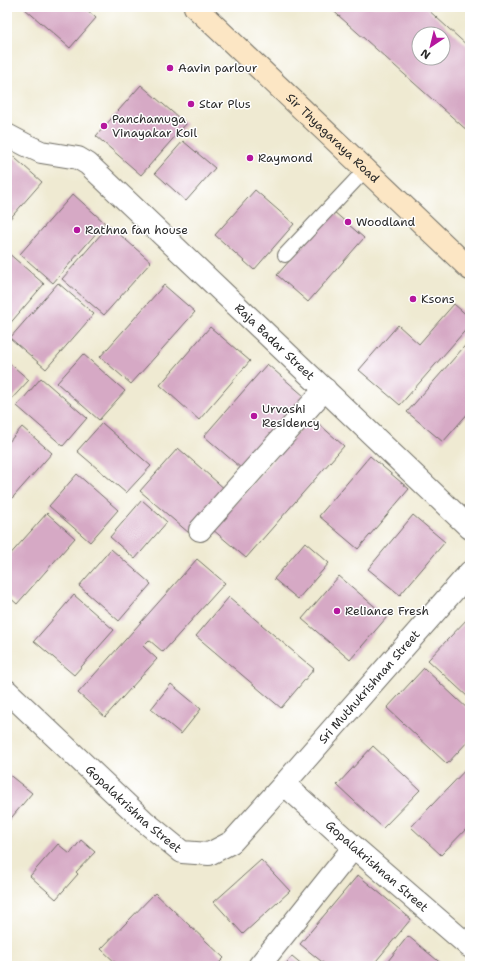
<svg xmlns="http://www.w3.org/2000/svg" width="477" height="973" font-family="'Shantell Sans',sans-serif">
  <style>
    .building { fill: #d6a9c5; fill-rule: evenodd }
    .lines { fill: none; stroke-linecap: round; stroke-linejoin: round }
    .lane-casing { stroke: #706e65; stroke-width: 16 }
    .street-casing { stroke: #706e65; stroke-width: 24 }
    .secondary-casing { stroke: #706e65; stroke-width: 24 }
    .lane { stroke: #fff; stroke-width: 14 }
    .street { stroke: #fff; stroke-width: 22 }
    .secondary { stroke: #fce6c4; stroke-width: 22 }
    .poi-dot { fill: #b5179e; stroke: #fff; stroke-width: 1.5 }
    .labels { text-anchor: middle; stroke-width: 3; stroke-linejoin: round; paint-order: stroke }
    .poi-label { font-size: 12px; fill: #2b2b2b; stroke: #fff; text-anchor: start }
    .street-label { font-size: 12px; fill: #2b2b2b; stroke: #fff }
  </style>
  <rect width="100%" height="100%" fill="#fff"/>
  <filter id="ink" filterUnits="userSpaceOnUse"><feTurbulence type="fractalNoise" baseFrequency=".025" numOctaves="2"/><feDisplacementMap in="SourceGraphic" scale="8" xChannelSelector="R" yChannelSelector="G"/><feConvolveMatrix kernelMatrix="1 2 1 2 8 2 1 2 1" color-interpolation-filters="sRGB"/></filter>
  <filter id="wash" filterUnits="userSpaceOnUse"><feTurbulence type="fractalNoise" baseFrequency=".012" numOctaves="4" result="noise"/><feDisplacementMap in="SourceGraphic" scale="16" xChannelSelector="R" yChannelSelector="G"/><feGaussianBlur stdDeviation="0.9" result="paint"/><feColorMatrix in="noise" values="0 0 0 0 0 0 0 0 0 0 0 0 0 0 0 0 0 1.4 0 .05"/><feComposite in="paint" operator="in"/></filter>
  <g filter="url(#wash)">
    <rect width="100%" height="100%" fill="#efead2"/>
    <g id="blocks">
      <!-- building -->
      <path class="building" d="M26,7H84L96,18L70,48L25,9Z
        M329,7H425L470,48V133ZM419,34H443V58H419Z
        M141,85L186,124L141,175L96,136Z
        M183,141L215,168L186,201L155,173Z
        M7,151L42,182L7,222Z
        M255,190L294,224L254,270L215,235Z
        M73,194L105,223L53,283L20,254Z
        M333,211L364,238L308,302L277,275Z
        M109,225L151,262L104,315L62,279Z
        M7,252L44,284L7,327Z
        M58,283L94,314L46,369L10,338Z
        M164,285L195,312L131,384L100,357Z
        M454,304L470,318V325L400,405L359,370L398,325L419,344Z
        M210,327L250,361L199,420L160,385Z
        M470,340V411L443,442L407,412Z
        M83,354L125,391L99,420L57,383Z
        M7,361L29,380L7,404Z
        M267,364L304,396L241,468L204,436Z
        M41,378L87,418L63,446L17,406Z
        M311,417L344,446L246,558L212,529Z
        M102,423L151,466L126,493L77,451Z
        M22,427L52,453L7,504V444Z
        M178,448L226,490L189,533L140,491Z
        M370,456L409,489L358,549L319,516Z
        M77,474L118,510L90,542L49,506Z
        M142,500L167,522L135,559L110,537Z
        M47,513L75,538L17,604L7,595V558Z
        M413,515L445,542L400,595L368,569Z
        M305,542L329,563L298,599L274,579Z
        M111,549L151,584L119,621L79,586Z
        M197,559L225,583L163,652L149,640L143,646L157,659L105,717L78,693Z
        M339,576L387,617L350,660L302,619Z
        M74,595L114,630L74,675L34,641Z
        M229,597L314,669L281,708L196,636Z
        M470,616V695L468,697L428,660Z
        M424,668L470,711V739L447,764L387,708Z
        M171,684L201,709L181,734L151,709Z
        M373,746L420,790L383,828L337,785Z
        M470,765V825L441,855L411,827Z
        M7,773L32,793L7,823Z
        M81,840L95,852L76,872L78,874L56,899L30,876L58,844L70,854Z
        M261,860L290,891L243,934L214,902Z
        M358,875L411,919L372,966H327L300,944Z
        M155,893L224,958L216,966H119L101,949Z
        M408,936L443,965L442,966H384Z
        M292,956L304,966H284Z"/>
    </g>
  </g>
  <g filter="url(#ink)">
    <use href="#blocks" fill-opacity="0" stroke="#706e65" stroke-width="1"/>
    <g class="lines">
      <!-- lane casing -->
      <g class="lane-casing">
        <path id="lane" d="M285,255L366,169"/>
      </g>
      <!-- street casing -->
      <g class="street-casing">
        <g id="street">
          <path id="s1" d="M7,135L26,145L41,152L78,158L88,164L470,528"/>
          <path d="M200,530L325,389"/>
          <path id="s2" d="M7,691L144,821L182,852L209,854L232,842L284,784L470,572"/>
          <path id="s3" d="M284,784L354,847L470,947"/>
          <path d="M259,966L354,847"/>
        </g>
      </g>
      <!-- secondary casing -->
      <g class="secondary-casing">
        <g id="secondary">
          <path id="s4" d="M195,7L470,269"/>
        </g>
      </g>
      <!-- lane -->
      <use href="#lane" class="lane"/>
      <!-- street -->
      <use href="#street" class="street"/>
      <!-- secondary -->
      <use href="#secondary" class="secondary"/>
    </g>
  </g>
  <!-- markers -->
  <g class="poi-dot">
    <circle cx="170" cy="68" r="4"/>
    <circle cx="191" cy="104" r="4"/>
    <circle cx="104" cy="126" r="4"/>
    <circle cx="250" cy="158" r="4"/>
    <circle cx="348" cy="222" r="4"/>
    <circle cx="77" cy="230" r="4"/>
    <circle cx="413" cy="299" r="4"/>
    <circle cx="254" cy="416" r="4"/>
    <circle cx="337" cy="611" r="4"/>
  </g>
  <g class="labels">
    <!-- poi labels -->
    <g class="poi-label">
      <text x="178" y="72">Aavin parlour</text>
      <text x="199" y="108">Star Plus</text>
      <text x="112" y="123">Panchamuga<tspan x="112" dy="14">Vinayakar Koil</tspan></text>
      <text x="258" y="162">Raymond</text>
      <text x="356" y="226">Woodland</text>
      <text x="85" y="234">Rathna fan house</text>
      <text x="421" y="303">Ksons</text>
      <text x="262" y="413">Urvashi<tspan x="262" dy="14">Residency</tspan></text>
      <text x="345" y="615">Reliance Fresh</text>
    </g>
    <!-- street labels -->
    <g class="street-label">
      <text dy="4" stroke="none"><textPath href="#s4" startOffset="190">Sir Thyagaraya Road</textPath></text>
      <text dy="4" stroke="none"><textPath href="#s1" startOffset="345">Raja Badar Street</textPath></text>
      <text dy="4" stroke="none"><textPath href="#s2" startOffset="498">Sri Muthukrishnan Street</textPath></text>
      <text dy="4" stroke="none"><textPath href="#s2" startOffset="173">Gopalakrishna Street</textPath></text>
      <text dy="4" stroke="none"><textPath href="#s3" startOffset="124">Gopalakrishnan Street</textPath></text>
    </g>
  </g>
  <!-- margin -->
  <rect width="477" height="973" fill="none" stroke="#fff" stroke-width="24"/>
  <!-- north arrow -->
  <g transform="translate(431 46) rotate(215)"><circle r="19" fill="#ffffff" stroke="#aaaaaa"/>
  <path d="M0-3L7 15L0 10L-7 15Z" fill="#b5179e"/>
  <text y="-6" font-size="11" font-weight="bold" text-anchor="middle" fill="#2b2b2b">N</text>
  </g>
</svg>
